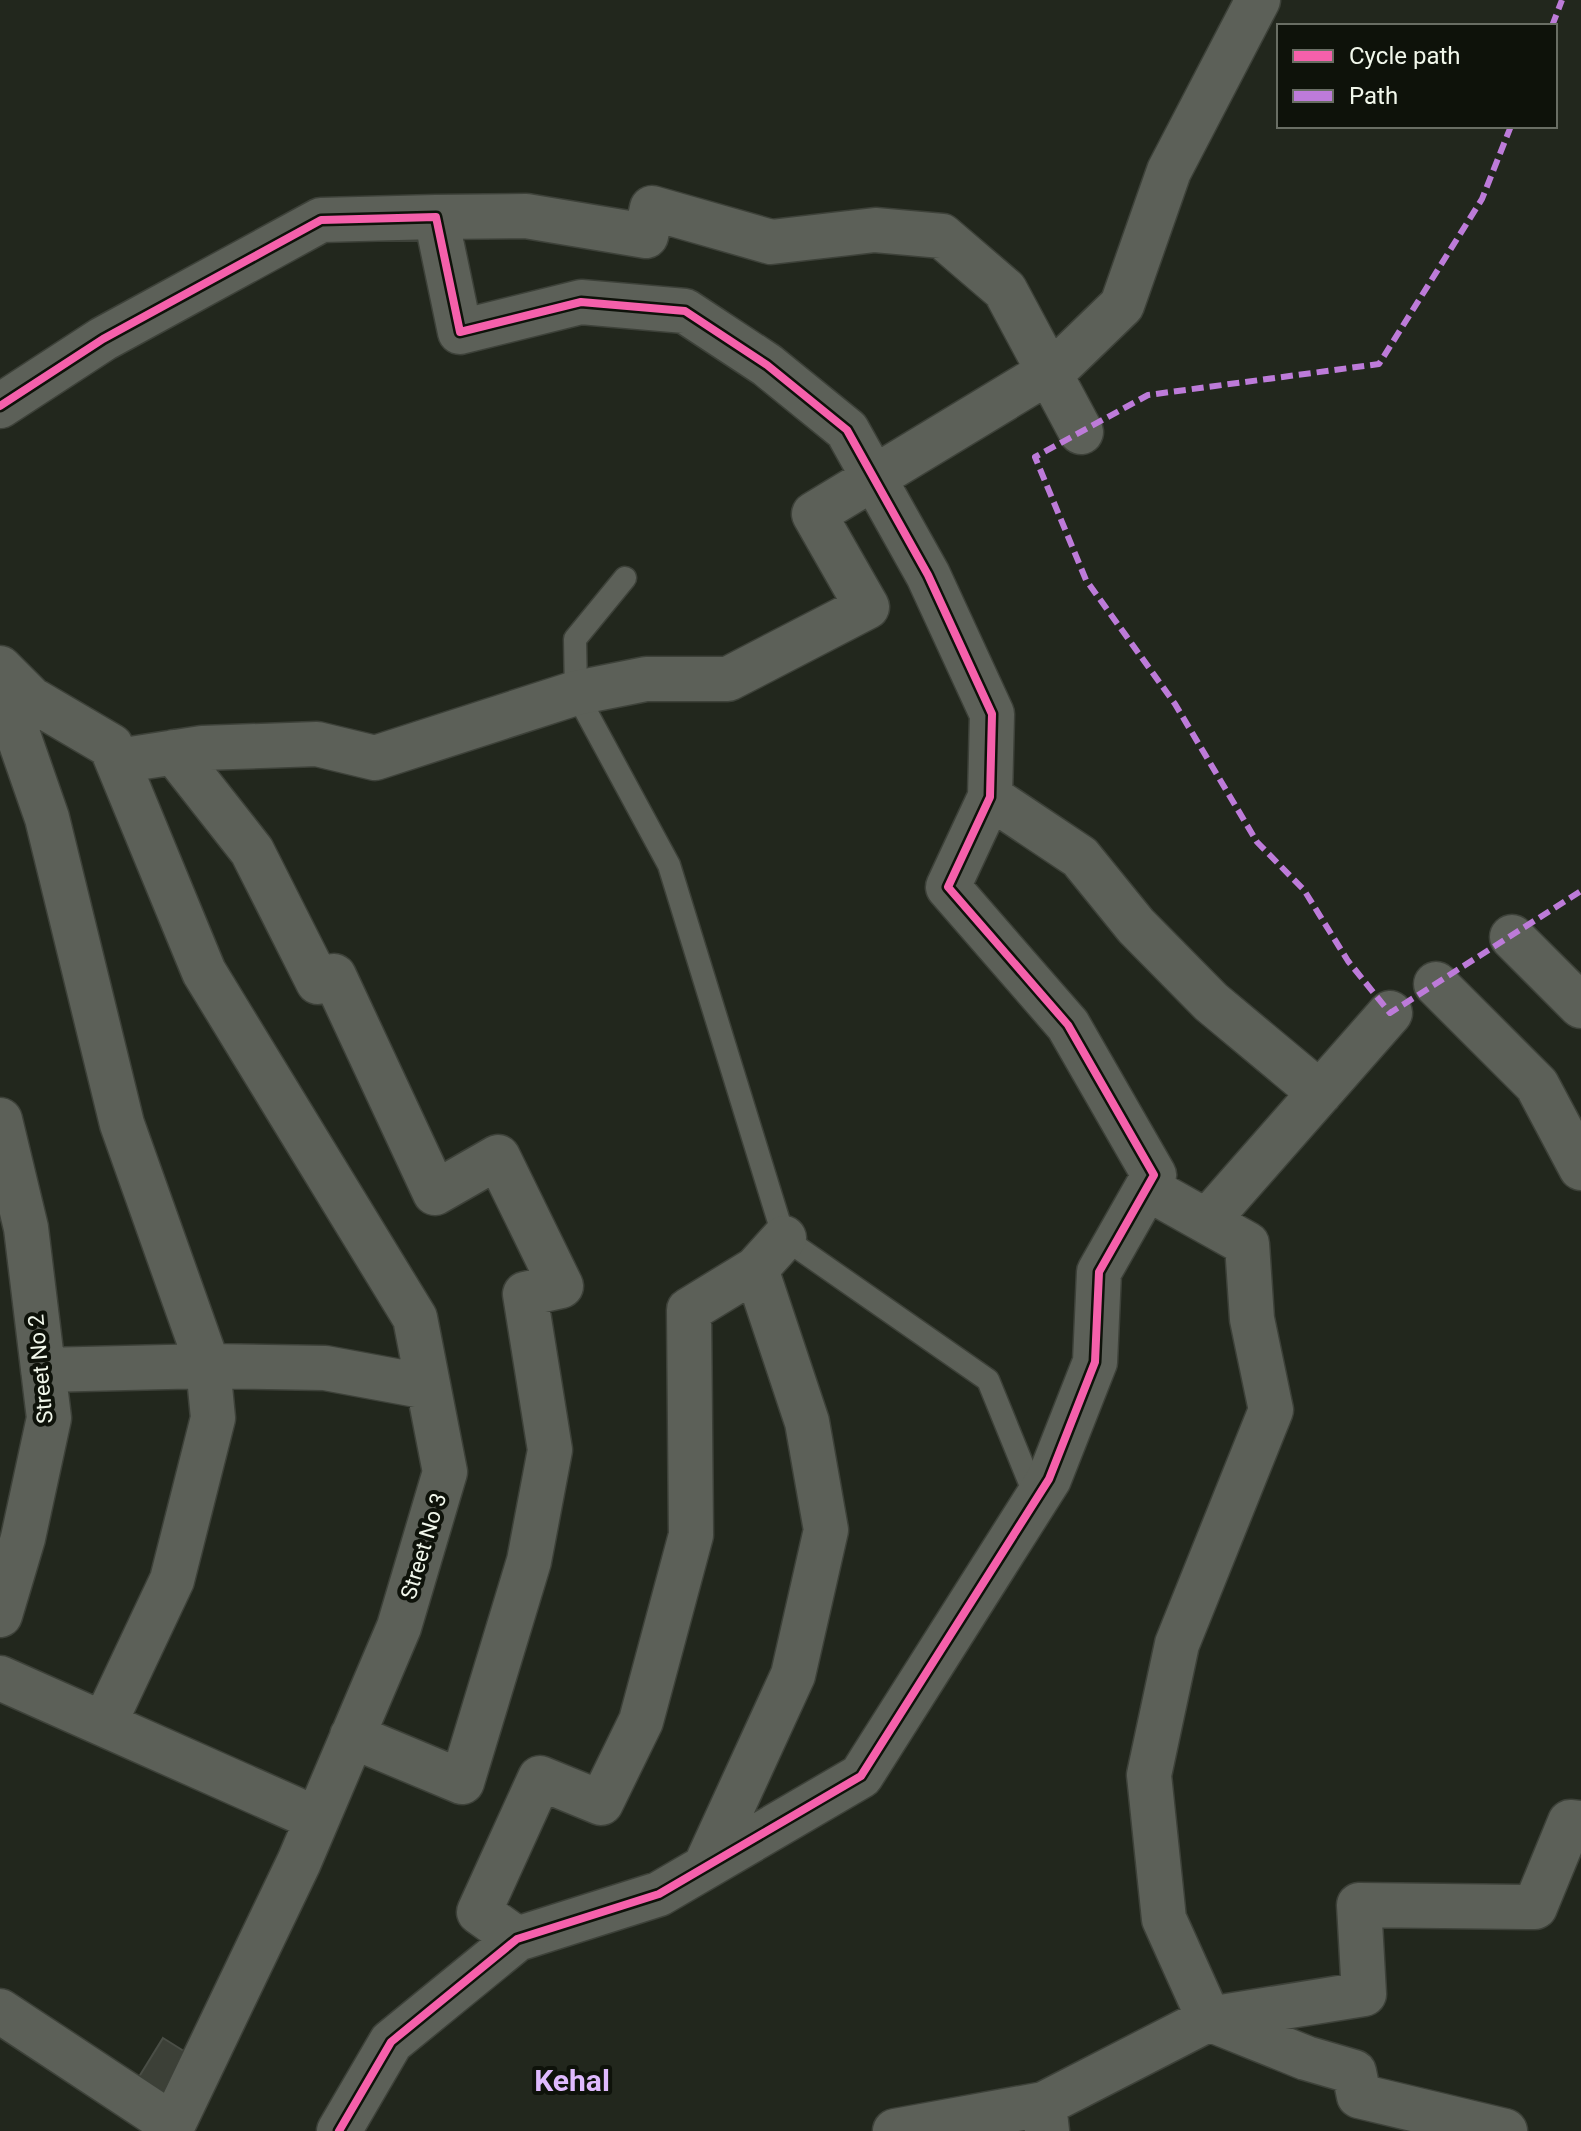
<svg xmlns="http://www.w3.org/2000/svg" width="1581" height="2131" font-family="Roboto,sans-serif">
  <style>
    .building { fill: #3c4037; stroke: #4a4e46; stroke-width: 2 }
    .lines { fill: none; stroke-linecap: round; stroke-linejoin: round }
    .service-casing { stroke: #3d4139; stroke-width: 25 }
    .minor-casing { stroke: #3d4139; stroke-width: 47 }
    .service { stroke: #5c6058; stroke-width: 22 }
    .minor { stroke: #5c6058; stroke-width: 44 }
    .quiet { stroke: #bd7bd9; stroke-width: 6; stroke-dasharray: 12 6; stroke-linecap: butt }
    .cycleway-casing { stroke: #0e120a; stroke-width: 13 }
    .cycleway { stroke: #f560ab; stroke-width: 8 }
    .labels { text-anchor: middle; stroke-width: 8; stroke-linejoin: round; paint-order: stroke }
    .street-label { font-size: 22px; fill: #f1f7eb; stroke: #0e120a }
    .district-label { font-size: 30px; font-weight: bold; fill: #dfbafe; stroke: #0e120a }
  </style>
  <rect width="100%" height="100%" fill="#22271d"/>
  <!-- building -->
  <path class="building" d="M163,2038L203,2063L178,2114L137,2080Z"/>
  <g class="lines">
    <!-- service casing -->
    <g class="service-casing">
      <path id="service" d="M625,578L575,639L576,693L669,865L784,1238L988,1380L1036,1498"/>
    </g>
    <!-- minor casing -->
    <g class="minor-casing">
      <path id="minor" d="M436,217L526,216L646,236L652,208L771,242L875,230L942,236L1005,290L1081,432
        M0,406L103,339L321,220L436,217L460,332L581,302L685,311L767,365L847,430L928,575L992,714L990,797L948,887L1068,1025L1154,1175L1099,1272L1095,1362L1049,1479L861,1776L659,1894L517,1939L391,2042L339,2131
        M0,668L31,699L111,746L204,972L415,1318L445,1472L399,1627L299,1862L170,2131
        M0,683L47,818L122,1124L208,1366L213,1418L172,1580L104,1724
        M174,752L252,851L318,982L334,976L435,1193L498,1157L561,1286L525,1294L550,1450L529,1561L462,1782L352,1736
        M118,761L202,748L317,744L375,758L576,693L646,679H728L867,607L814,514L1060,365L1122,305L1169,171L1258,0
        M990,797L1080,857L1136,926L1211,1002L1320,1093
        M1512,937L1581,1006
        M1436,984L1537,1085L1581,1168
        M0,1120L26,1228L49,1418L23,1538L0,1615
        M1207,1221L1390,1013
        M43,1370L208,1366L325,1368L428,1387
        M0,1678L317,1819
        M705,1867L793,1675L826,1530L807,1422L756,1269L784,1238
        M517,1939L479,1912L540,1778L601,1803L641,1721L691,1535L689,1310L756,1269
        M0,2011L173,2125
        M1209,2019L1364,1994L1359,1905L1535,1907L1570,1822L1581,1823
        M1209,2019L1306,2058L1354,2072L1359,2096L1505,2131
        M895,2131L1044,2104
        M1047,2131L1044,2104L1209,2019L1164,1919L1149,1775L1177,1644L1271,1410L1252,1319L1247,1244L1147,1188"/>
    </g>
    <!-- service -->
    <use href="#service" class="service"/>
    <!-- minor -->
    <use href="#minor" class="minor"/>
    <!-- quiet -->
    <path class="quiet" d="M1552,26L1562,0
      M1511,126L1482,199L1379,364L1148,395L1035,457L1086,580L1175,704L1257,842L1304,890L1348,961L1390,1013L1581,891"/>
    <!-- cycleway casing -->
    <g class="cycleway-casing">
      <path id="cycleway" d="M0,406L103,339L321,220L436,217L460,332L581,302L685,311L767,365L847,430L928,575L992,714L990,797L948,887L1068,1025L1154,1175L1099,1272L1095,1362L1049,1479L861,1776L659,1894L517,1939L391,2042L339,2131"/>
    </g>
    <!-- cycleway -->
    <use href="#cycleway" class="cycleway"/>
  </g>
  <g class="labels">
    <!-- street labels -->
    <g class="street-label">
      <text transform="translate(40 1369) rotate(-95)" y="8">Street No 2</text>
      <text transform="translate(423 1546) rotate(-73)" y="8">Street No 3</text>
    </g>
    <!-- district labels -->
    <g class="district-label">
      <text x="572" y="2091">Kehal</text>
    </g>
  </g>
  <!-- legend -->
  <rect x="1277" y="24" width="280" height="104" fill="#0e120a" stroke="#696e64" stroke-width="2"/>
  <rect x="1293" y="50" width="40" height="12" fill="#f560ab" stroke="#696e64" stroke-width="2"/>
  <text x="1349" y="64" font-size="24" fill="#f1f7eb">Cycle path</text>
  <rect x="1293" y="90" width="40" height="12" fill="#bd7bd9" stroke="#696e64" stroke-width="2"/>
  <text x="1349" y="104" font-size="24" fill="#f1f7eb">Path</text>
</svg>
